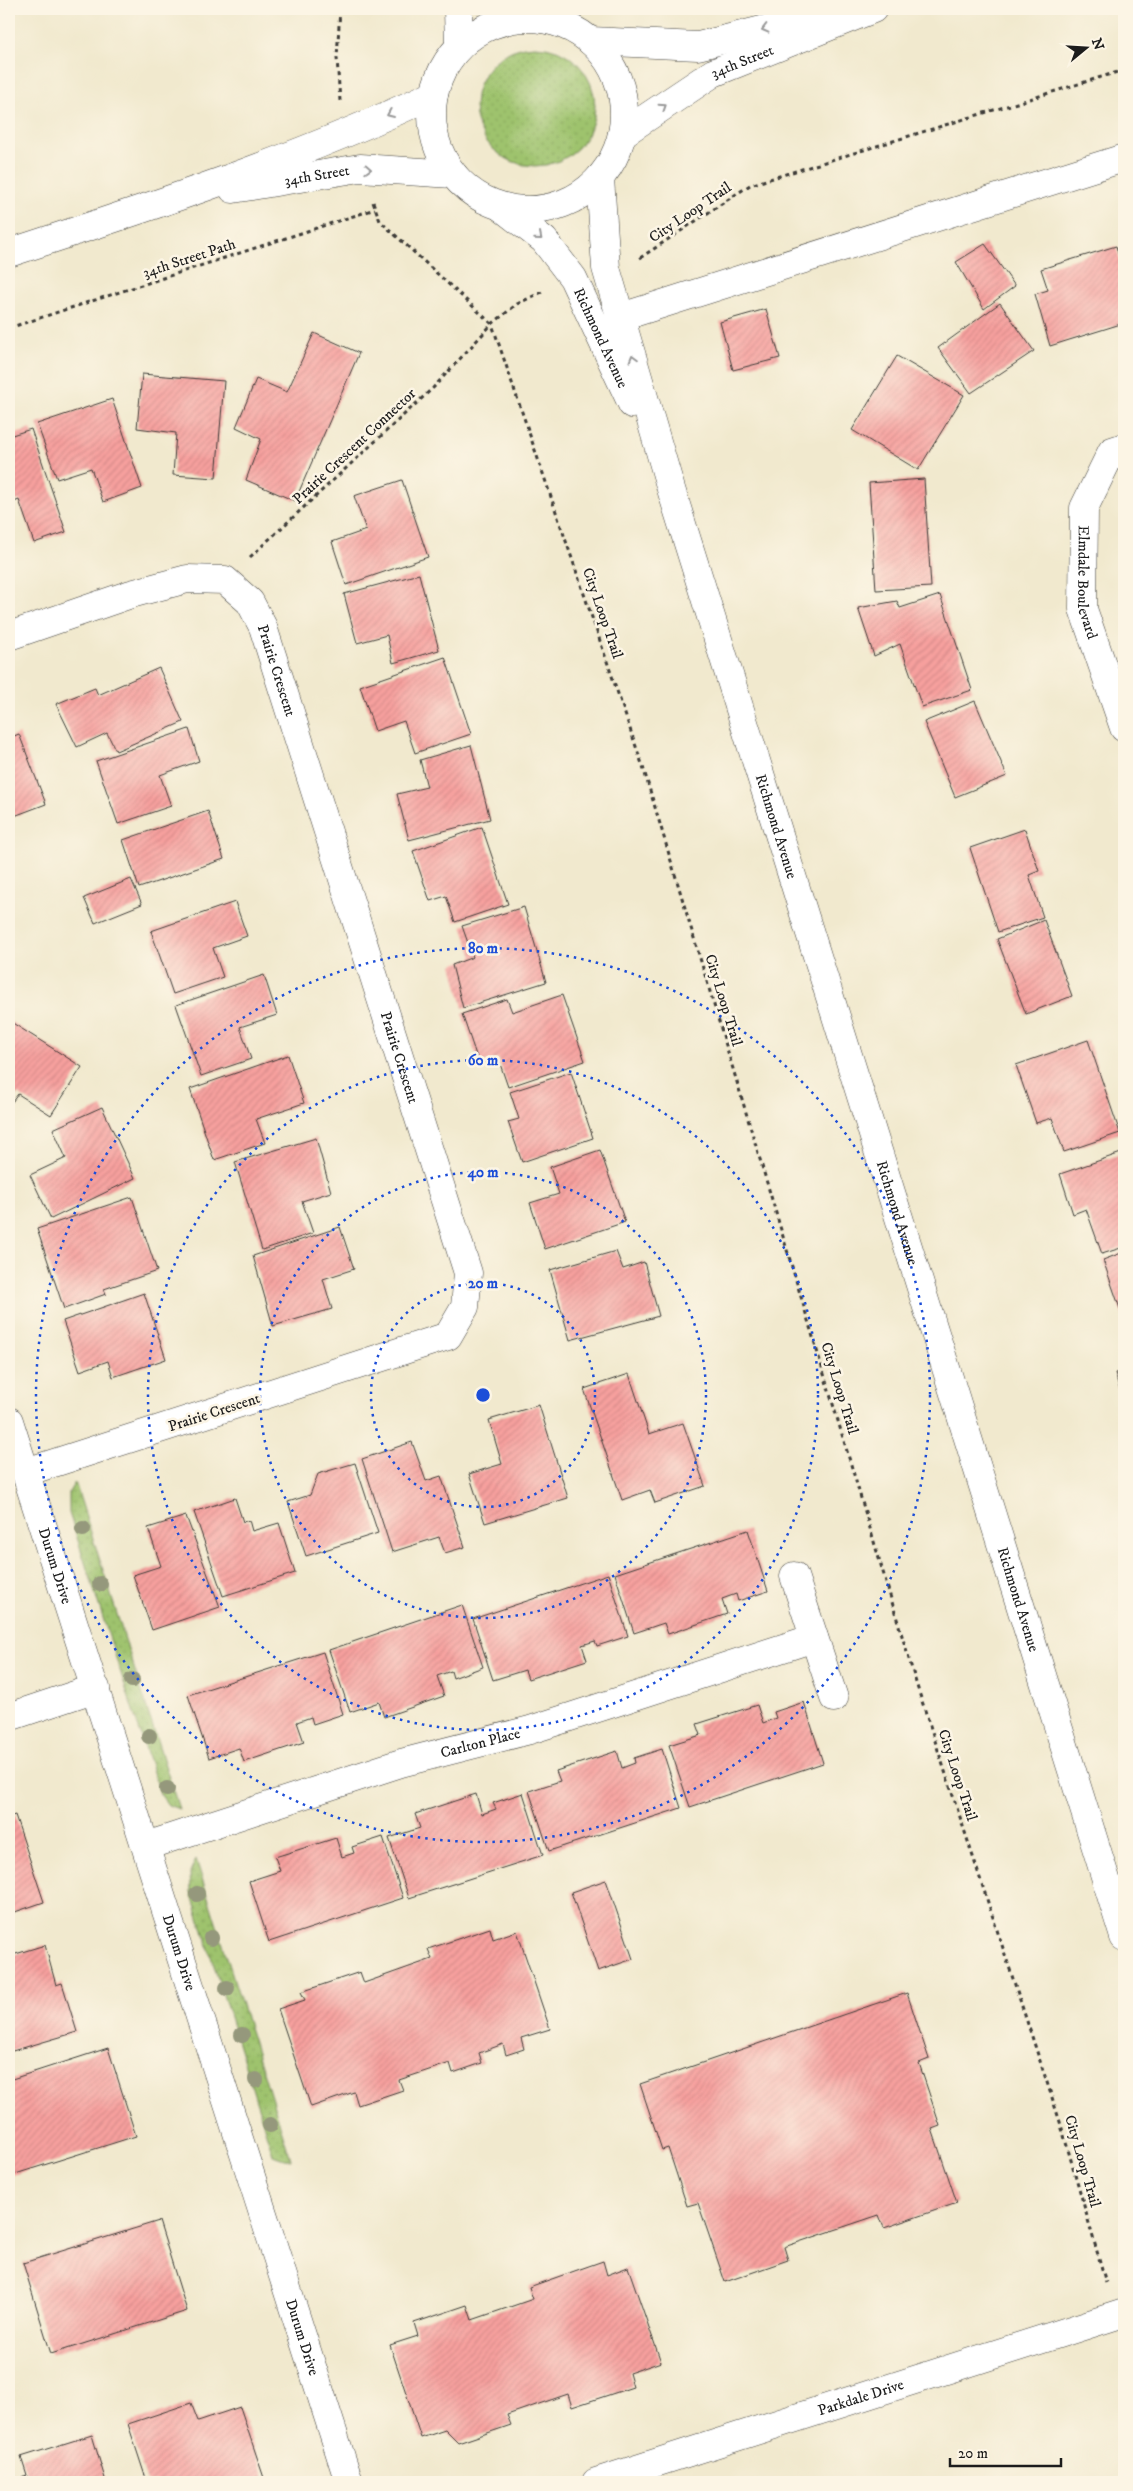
<svg xmlns="http://www.w3.org/2000/svg" width="1133" height="2491" font-family="'IM FELL DW Pica',serif">
  <style>
    .grass { fill: url(#grass-dots); stroke: #5d7044 }
    .building { fill: url(#building-hatch) }
    .lines { fill: none; stroke-linecap: round; stroke-linejoin: round }
    .minor-casing { stroke: #3c3b37; stroke-width: 29 }
    .major-casing { stroke: #3c3b37; stroke-width: 29 }
    .path { stroke: #3c3b37; stroke-width: 3; stroke-dasharray: 4 4; stroke-linecap: butt }
    .minor { stroke: #fff; stroke-width: 28 }
    .major { stroke: #fff; stroke-width: 28 }
    .tree { fill: #95987c }
    .oneway { stroke: #999 }
    .ring { fill: none; stroke: #1d4ed8; stroke-width: 2.5; stroke-dasharray: 2.5 5 }
    .labels { text-anchor: middle; stroke-width: 5; stroke-linejoin: round; paint-order: stroke }
    .street-label { font-size: 15px; fill: #1c1c1c; stroke: #fcf5e5 }
    .centre { fill: #1d4ed8; stroke: #fcf5e5; stroke-width: 2.5 }
    .ring-label { font-size: 15px; text-anchor: middle; font-weight: bold; fill: #1d4ed8; stroke: #fcf5e5; stroke-width: 5; stroke-linejoin: round; paint-order: stroke }
  </style>
  <defs>
    <pattern id="grass-dots" width="8" height="8" patternUnits="userSpaceOnUse" patternTransform="scale(1.25)"><rect width="8" height="8" fill="#9ec36d"/><path d="M2 2h.1M6 6h.1" fill="none" stroke="#88a75e" stroke-width="1.8" stroke-linecap="round"/></pattern>
    <pattern id="building-hatch" width="6" height="6" patternUnits="userSpaceOnUse" patternTransform="scale(1.25)"><rect width="6" height="6" fill="#f7a09e"/><path d="M-1 1l2-2M0 6l6-6M5 7l2-2" fill="none" stroke="#d38988"/></pattern>
  </defs>
  <rect width="100%" height="100%" fill="#fcf5e5"/>
  <filter id="ink" filterUnits="userSpaceOnUse"><feTurbulence type="fractalNoise" baseFrequency=".02" numOctaves="2"/><feDisplacementMap in="SourceGraphic" scale="10" xChannelSelector="R" yChannelSelector="G"/><feConvolveMatrix kernelMatrix="1 2 1 2 8 2 1 2 1" color-interpolation-filters="sRGB"/></filter>
  <filter id="wash" filterUnits="userSpaceOnUse"><feTurbulence type="fractalNoise" baseFrequency=".0096" numOctaves="4" result="noise"/><feDisplacementMap in="SourceGraphic" scale="20" xChannelSelector="R" yChannelSelector="G"/><feGaussianBlur stdDeviation="1.12" result="paint"/><feColorMatrix in="noise" values="0 0 0 0 0 0 0 0 0 0 0 0 0 0 0 0 0 1.4 0 .05"/><feComposite in="paint" operator="in"/></filter>
  <g filter="url(#wash)">
    <rect width="100%" height="100%" fill="#f1e9ce"/>
    <!-- grass -->
    <path class="grass" d="M475 106a60 60 0 1 1 120 0a60 60 0 1 1-120 0Z
      M75,1482L179,1809L168,1805L160,1794L69,1513V1492Z
      M196,1859L291,2160L284,2159L273,2155L191,1892L190,1873Z"/>
    <g id="blocks">
      <!-- building -->
      <path class="building" d="M985,244L1015,286L984,309L956,262Z
        M1116,246L1124,273V323L1050,346L1035,294L1048,290L1041,269Z
        M1000,303L1034,351L971,393L938,348Z
        M766,309L780,358L733,370L720,322Z
        M314,333L359,353L295,501L246,480L261,439L236,427L256,379L287,392Z
        M897,356L964,395L918,470L852,430Z
        M142,374L224,381L216,478L173,475L176,433L137,428Z
        M112,399L142,488L103,502L91,468L57,479L37,424Z
        M31,429L66,532L34,543L19,500L9,504V436Z
        M924,479L931,587L876,590L869,483Z
        M402,480L428,557L346,585L332,542L366,530L354,496Z
        M419,574L439,650L393,663L387,635L357,643L344,594Z
        M940,595L972,690L922,707L900,644L874,656L858,608L897,601L900,608Z
        M445,657L471,734L415,753L404,721L375,731L360,686Z
        M159,668L183,722L116,751L107,733L77,747L56,704L95,688L98,695Z
        M975,701L1007,776L955,797L924,722Z
        M189,729L199,761L160,775L171,806L118,824L96,761Z
        M19,734L46,804L9,818V738Z
        M471,745L490,819L409,840L397,794L427,787L420,760Z
        M208,811L224,859L139,888L123,840Z
        M482,827L508,904L455,922L446,896L430,901L413,851Z
        M1025,829L1039,871L1029,875L1043,917L998,932L970,848Z
        M131,879L142,904L95,923L84,898Z
        M235,902L247,936L213,948L223,977L173,994L151,931Z
        M524,907L546,982L463,1008L452,965L473,957L462,926Z
        M1044,920L1072,996L1026,1014L997,939Z
        M264,975L277,1015L240,1027L251,1059L201,1076L176,1005Z
        M562,995L585,1061L508,1087L498,1058L479,1064L462,1014L507,999L512,1012Z
        M11,1022L82,1067L51,1115L18,1094L12,1102L9,1100V1026Z
        M1088,1040L1120,1133L1064,1152L1052,1118L1036,1123L1016,1065Z
        M288,1055L304,1103L256,1119L265,1143L214,1160L190,1089Z
        M571,1072L593,1138L522,1162L508,1122L519,1119L510,1092Z
        M102,1107L135,1178L51,1219L30,1175L66,1158L53,1129Z
        M316,1138L331,1192L302,1201L313,1233L262,1250L235,1162Z
        M600,1150L625,1222L545,1249L530,1203L559,1194L550,1167Z
        M1124,1152V1247L1102,1254L1086,1209L1073,1214L1060,1174Z
        M132,1197L157,1271L104,1289L106,1294L64,1309L37,1229Z
        M340,1227L354,1269L323,1279L332,1309L273,1326L253,1256Z
        M616,1251L623,1269L644,1262L659,1316L570,1340L550,1270Z
        M1124,1252V1320L1103,1260Z
        M144,1293L166,1359L113,1377L108,1361L80,1371L63,1321Z
        M1124,1371V1405L1115,1373Z
        M629,1374L649,1434L683,1423L705,1486L655,1503L650,1490L622,1500L584,1389Z
        M539,1405L568,1498L485,1523L469,1474L502,1464L489,1420Z
        M412,1442L426,1481L441,1476L465,1547L445,1553L439,1537L392,1552L362,1459Z
        M355,1463L378,1533L306,1556L288,1502L310,1495L318,1474Z
        M235,1498L243,1522L249,1520L252,1531L279,1523L295,1573L223,1596L194,1512Z
        M186,1516L220,1607L152,1630L133,1575L161,1566L148,1528Z
        M748,1530L768,1591L738,1601L736,1594L722,1599L727,1614L668,1634L664,1623L634,1633L615,1574Z
        M608,1574L628,1636L597,1646L595,1641L582,1645L587,1660L528,1679L525,1670L493,1680L473,1619Z
        M462,1605L483,1667L453,1678L451,1671L437,1676L444,1696L384,1717L379,1702L350,1712L329,1650Z
        M323,1652L343,1714L313,1724L311,1717L297,1722L304,1742L244,1762L239,1748L209,1758L188,1695Z
        M804,1702L823,1763L690,1807L669,1745L701,1735L697,1724L757,1705L763,1723L776,1718L774,1712Z
        M662,1749L681,1808L549,1851L529,1791L560,1781L556,1771L617,1751L622,1768L635,1763L634,1758Z
        M523,1793L543,1855L409,1898L389,1838L420,1828L415,1814L476,1794L482,1814L496,1809L493,1803Z
        M15,1815L44,1902L9,1914V1817Z
        M383,1837L403,1898L269,1942L249,1881L280,1871L275,1857L336,1838L342,1857L354,1853L352,1847Z
        M606,1880L633,1959L598,1971L571,1892Z
        M490,1928L493,1939L517,1931L550,2029L521,2038L524,2049L506,2055L503,2044L479,2053L482,2063L453,2073L450,2063L399,2080L403,2090L358,2105L354,2092L311,2107L278,2009L305,2000L301,1992L360,1972L364,1983L432,1959L428,1949Z
        M45,1945L56,1985L62,1983L77,2032L9,2052V1956Z
        M907,1993L929,2059L919,2063L940,2126L932,2129L957,2203L884,2228L879,2215L784,2247L788,2260L725,2282L698,2203L687,2206L668,2148L662,2150L640,2084Z
        M108,2048L136,2136L9,2176V2080Z
        M159,2221L187,2311L51,2354L23,2263Z
        M603,2261L607,2275L628,2267L661,2362L629,2373L633,2387L572,2407L568,2394L507,2415L511,2425L458,2443L445,2430L421,2438L390,2345L418,2336L414,2323L467,2305L472,2320L533,2299L529,2287Z
        M191,2403L198,2421L240,2407L264,2478L252,2482H147L128,2424Z
        M92,2435L106,2482H9L27,2476L21,2457Z"/>
    </g>
  </g>
  <g filter="url(#ink)">
    <use href="#blocks" fill-opacity="0" stroke="#3c3b37" stroke-width="1"/>
    <g class="lines">
      <!-- minor casing -->
      <g class="minor-casing">
        <g id="minor">
          <path d="M458,9L459,47"/>
          <path d="M537,9L543,19"/>
          <path id="s1" d="M233,189L360,168L453,174"/>
          <path d="M9,253C153,206 297,159 434,94"/>
          <path d="M621,317L1124,158"/>
          <path id="s2" d="M1124,447L1112,451L1084,508L1083,609L1124,728"/>
          <path id="s3" d="M9,636L131,594L187,579L225,580L250,602L263,627L468,1273L465,1307L448,1336L26,1472"/>
          <path id="s4" d="M9,1421L349,2482"/>
          <path d="M794,1576L834,1698"/>
          <path d="M9,1717L96,1688"/>
          <path id="s5" d="M146,1846L401,1763L530,1730L814,1638"/>
          <path id="s6" d="M596,2482L1124,2313"/>
        </g>
      </g>
      <!-- major casing -->
      <g class="major-casing">
        <g id="major">
          <circle cx="528" cy="114" r="96"/>
          <path d="M591,41L698,46L818,16"/>
          <path id="s7" d="M622,134L713,73L873,9"/>
          <path id="s8" d="M600,178L606,268L671,489L1124,1937"/>
          <path id="s9" d="M501,207L544,240L573,278L632,404"/>
        </g>
      </g>
      <!-- path -->
      <path class="path" d="M340,101L337,58L340,9
        M373,202L380,221L492,324L643,767L917,1686L1061,2125L1106,2283
        M640,258L750,185L1124,70
        M9,328L375,209
        M250,557L433,388L492,324L517,304L542,292"/>
      <!-- minor -->
      <use href="#minor" class="minor"/>
      <!-- major -->
      <use href="#major" class="major"/>
    </g>
    <!-- trees -->
    <g class="tree">
      <circle cx="83" cy="1529" r="8"/>
      <circle cx="100" cy="1584" r="8"/>
      <circle cx="132" cy="1680" r="8"/>
      <circle cx="149" cy="1736" r="8"/>
      <circle cx="167" cy="1789" r="8"/>
      <circle cx="197" cy="1894" r="8"/>
      <circle cx="211" cy="1938" r="8"/>
      <circle cx="227" cy="1988" r="8"/>
      <circle cx="242" cy="2035" r="8"/>
      <circle cx="256" cy="2080" r="8"/>
      <circle cx="270" cy="2125" r="8"/>
    </g>
    <!-- one-way arrows -->
    <defs><path id="oneway-chevron" d="M-2-3.5L2.5 0L-2 3.5" fill="none" stroke-width="1.6" stroke-linecap="round" stroke-linejoin="round" transform="scale(1.25)"/></defs>
    <g class="oneway">
      <use href="#oneway-chevron" transform="translate(765 29) rotate(166)"/>
      <use href="#oneway-chevron" transform="translate(663 107) rotate(-33)"/>
      <use href="#oneway-chevron" transform="translate(390 114) rotate(157)"/>
      <use href="#oneway-chevron" transform="translate(368 169) rotate(3)"/>
      <use href="#oneway-chevron" transform="translate(539 237) rotate(41)"/>
      <use href="#oneway-chevron" transform="translate(633 358) rotate(-106)"/>
    </g>
  </g>
  <!-- distance rings -->
  <g class="ring">
    <circle cx="483" cy="1395" r="112"/>
    <circle cx="483" cy="1395" r="223"/>
    <circle cx="483" cy="1395" r="335"/>
    <circle cx="483" cy="1395" r="447"/>
  </g>
  <g class="labels">
    <!-- street labels -->
    <g class="street-label">
      <text dy="5" stroke="none"><textPath href="#s7" startOffset="141">34th Street</textPath></text>
      <text dy="5" stroke="none"><textPath href="#s1" startOffset="85">34th Street</textPath></text>
      <text transform="translate(690 212) rotate(-34)" y="5">City Loop Trail</text>
      <text transform="translate(189 258) rotate(-18)" y="5">34th Street Path</text>
      <text dy="5" stroke="none"><textPath href="#s9" startOffset="168">Richmond Avenue</textPath></text>
      <text transform="translate(354 446) rotate(-43)" y="5">Prairie Crescent Connector</text>
      <text dy="5" stroke="none"><textPath href="#s2" startOffset="151">Elmdale Boulevard</textPath></text>
      <text transform="translate(603 613) rotate(71)" y="5">City Loop Trail</text>
      <text dy="5" stroke="none"><textPath href="#s3" startOffset="332">Prairie Crescent</textPath></text>
      <text dy="5" stroke="none"><textPath href="#s8" startOffset="674">Richmond Avenue</textPath></text>
      <text transform="translate(724 1000) rotate(73)" y="5">City Loop Trail</text>
      <text dy="5" stroke="none"><textPath href="#s3" startOffset="738">Prairie Crescent</textPath></text>
      <text dy="5" stroke="none"><textPath href="#s8" startOffset="1079">Richmond Avenue</textPath></text>
      <text transform="translate(840 1388) rotate(73)" y="5">City Loop Trail</text>
      <text transform="translate(214 1412) rotate(-18)" y="5">Prairie Crescent</text>
      <text dy="5" stroke="none"><textPath href="#s4" startOffset="152">Durum Drive</textPath></text>
      <text dy="5" stroke="none"><textPath href="#s8" startOffset="1484">Richmond Avenue</textPath></text>
      <text dy="5" stroke="none"><textPath href="#s5" startOffset="350">Carlton Place</textPath></text>
      <text transform="translate(958 1775) rotate(72)" y="5">City Loop Trail</text>
      <text dy="5" stroke="none"><textPath href="#s4" startOffset="558">Durum Drive</textPath></text>
      <text transform="translate(1083 2161) rotate(74)" y="5">City Loop Trail</text>
      <text dy="5" stroke="none"><textPath href="#s4" startOffset="962">Durum Drive</textPath></text>
      <text dy="5" stroke="none"><textPath href="#s6" startOffset="278">Parkdale Drive</textPath></text>
    </g>
  </g>
  <circle cx="483" cy="1395" r="8" class="centre"/>
  <g class="ring-label">
    <text x="483" y="953">80 m</text>
    <text x="483" y="1065">60 m</text>
    <text x="483" y="1177">40 m</text>
    <text x="483" y="1288">20 m</text>
  </g>
  <!-- margin -->
  <rect width="1133" height="2491" fill="none" stroke="#fcf5e5" stroke-width="30"/>
  <!-- north arrow -->
  <g transform="translate(1086 48) rotate(72)" stroke="#fcf5e5" stroke-width="4" paint-order="stroke">
  <path d="M0-4L9 19L0 12L-9 19Z" fill="#1c1c1c"/>
  <text y="-8" font-size="14" font-weight="bold" text-anchor="middle" fill="#1c1c1c">N</text>
  </g>
  <!-- scale -->
  <path d="M950 2458v8h111v-8" fill="none" stroke="#1c1c1c" stroke-width="2.5"/>
  <text x="958" y="2458" font-size="15" fill="#1c1c1c" stroke="#fcf5e5" stroke-width="4" paint-order="stroke">20 m</text>
</svg>
